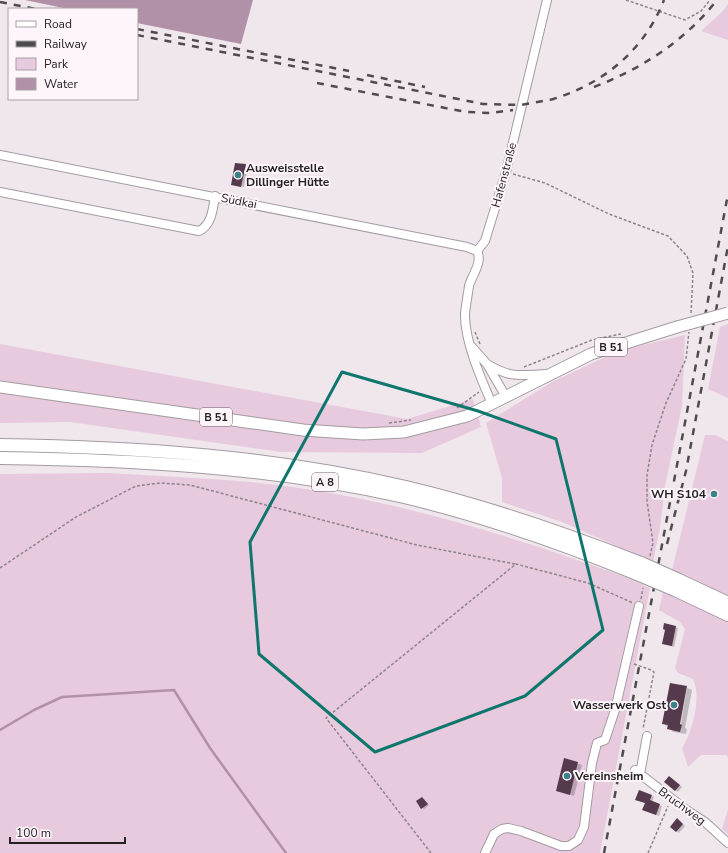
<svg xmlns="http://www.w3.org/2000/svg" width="728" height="853" font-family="'Nunito Sans',sans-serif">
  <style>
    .green { fill: #e7cade }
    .water { fill: #b191a7 }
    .shadow { fill: #0003 }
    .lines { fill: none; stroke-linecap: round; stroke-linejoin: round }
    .stream { stroke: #b191a7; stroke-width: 2.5 }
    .building { fill: #553a4d }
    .minor-casing { stroke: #a39ba0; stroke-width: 10 }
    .major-casing { stroke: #a39ba0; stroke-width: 13 }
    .highway-casing { stroke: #a39ba0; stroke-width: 14 }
    .path { stroke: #8b8589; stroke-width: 1.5; stroke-dasharray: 3 2; stroke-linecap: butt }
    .minor { stroke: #fff; stroke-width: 8 }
    .major { stroke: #fff; stroke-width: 11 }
    .highway { stroke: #fff; stroke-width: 12 }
    .rail { stroke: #504b4e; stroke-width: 2.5; stroke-dasharray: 7 7; stroke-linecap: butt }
    .major-bridge-casing { stroke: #a39ba0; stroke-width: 13; stroke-linecap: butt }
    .highway-bridge-casing { stroke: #a39ba0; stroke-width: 14; stroke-linecap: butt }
    .major-bridge { stroke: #fff; stroke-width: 11 }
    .highway-bridge { stroke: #fff; stroke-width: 12 }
    .marked { fill: none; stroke: #0f766e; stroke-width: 3; stroke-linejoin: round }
    .poi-dot { fill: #3a8289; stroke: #fdf5fa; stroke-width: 1.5 }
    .labels { text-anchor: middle; stroke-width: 4; stroke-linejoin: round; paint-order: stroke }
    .shield { fill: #fdf5fa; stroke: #666164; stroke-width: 1 }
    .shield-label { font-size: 11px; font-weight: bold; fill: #252224 }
    .poi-label { font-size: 12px; font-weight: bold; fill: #252224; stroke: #fdf5fa; text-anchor: start }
    .street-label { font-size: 12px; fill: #252224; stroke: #fdf5fa }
  </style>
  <rect width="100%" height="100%" fill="#f0e7ed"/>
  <!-- green -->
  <path class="green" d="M728,4V40L701,31L722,12Z
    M728,324V398L708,389L720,327Z
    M685,335L682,406L665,486L660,528L653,562L562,522L502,502V478L486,423L552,382L618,351Z
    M0,344L407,419L473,399L481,427L422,453L281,452L70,422L0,423Z
    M705,435H715L728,441V757L726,755H701L688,767L682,748C692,732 702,697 693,679L678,673L675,668L685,629L680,622L659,610L663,591L673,595L682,574L672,570Z
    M108,473C159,476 209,478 260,483C389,497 513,536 634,580L650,588L600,853H0V474Z
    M728,809V834L722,829Z"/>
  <!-- water -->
  <path class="water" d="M25,0H253L241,44L137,23V9H68Z"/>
  <!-- shadow -->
  <path class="shadow" d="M245,165L248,167L244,187L235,186Z
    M665,624L678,628L674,647L663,644L666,630Z
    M670,684L687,687H685L678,729H680L687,688L692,690L685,728L687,729L686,734L673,732L663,723Z
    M565,759L582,765L574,796L557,790Z
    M672,779L682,787L678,792L665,782Z
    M651,796L654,797L652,802L662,806L659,816L646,811V803L639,801Z
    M422,798L429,805L424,809L422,808Z
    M680,821L685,826L679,833L671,827Z"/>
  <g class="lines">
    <!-- stream -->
    <path class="stream" d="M0,730L34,710L62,697L174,690L210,748L286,853"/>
  </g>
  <!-- building -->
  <path class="building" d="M235,163L246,164L241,187L231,185Z
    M664,623L676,626L672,646L662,644L665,630L663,629Z
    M670,683L687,686L680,724L682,725L680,732L667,729L668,725L662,724Z
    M564,758L578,762L570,795L556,791Z
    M669,776L680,785L675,791L664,782Z
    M639,790L652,795L650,800L660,804L656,815L642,810L645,803L635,800Z
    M422,797L428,804L421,809L416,801Z
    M677,818L683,824L676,832L670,827Z"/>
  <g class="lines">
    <!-- minor casing -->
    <g class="minor-casing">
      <path id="minor" d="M0,155L467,247L477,251
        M0,192L199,231C212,225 213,208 215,196
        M477,251L485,241L506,172L547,0
        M477,251C483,262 472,275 469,286C468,294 466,304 465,313C464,340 481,379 492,404
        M472,347L487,364L506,397
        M487,364C512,379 520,375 548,374
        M635,770L685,809L705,822L728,843
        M640,774L647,736
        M485,853L494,834L502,829L508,828L521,831L561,846H569L578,840L584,827L592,763L597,743L605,740L615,710L639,606"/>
    </g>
    <!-- major casing -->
    <g class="major-casing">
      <path id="major" d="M0,387L303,430L363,434L404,432L467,416L591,354L677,327"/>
    </g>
    <!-- highway casing -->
    <g class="highway-casing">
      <path id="highway" d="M0,445C136,447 274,456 406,487C487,506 564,533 641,563
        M0,458C135,460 272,467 404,497C484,516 561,543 637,574
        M679,580L728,603
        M675,590L728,615"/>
    </g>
    <!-- path -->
    <path class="path" d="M626,0L685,20L701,11L710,0
      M513,174L545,183L609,214L668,236L687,256L693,273L691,314
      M475,332L480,344
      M524,367L592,340L621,334
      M457,408L479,392
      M389,423L411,420
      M650,556L653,543L647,501V475L652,445L666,403L686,359L689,332
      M0,568L76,517L136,486L160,483L190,485L417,545L515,564
      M641,599L643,588
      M634,664L651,670L654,672L643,729
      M431,853L326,718L516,564L588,583L633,603
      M648,853L668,806"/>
    <!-- minor -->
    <use href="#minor" class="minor"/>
    <!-- major -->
    <use href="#major" class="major"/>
    <!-- highway -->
    <use href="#highway" class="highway"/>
    <!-- rail -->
    <path class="rail" d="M0,2L36,9
      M137,29L349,71
      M137,35L483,104L521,105L554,99
      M367,75L425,87
      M317,83L466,112L491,113L513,110
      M594,87C641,69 685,41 717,0
      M550,100C602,85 644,51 664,0
      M667,544L686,471L728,246
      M604,853L728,194"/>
    <!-- major-bridge casing -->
    <g class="major-bridge-casing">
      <path id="major-bridge" d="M677,327L728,313"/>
    </g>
    <!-- highway-bridge casing -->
    <g class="highway-bridge-casing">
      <path id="highway-bridge" d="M641,563L679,580
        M637,574L675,590"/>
    </g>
    <!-- major-bridge -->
    <use href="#major-bridge" class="major-bridge"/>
    <!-- highway-bridge -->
    <use href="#highway-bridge" class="highway-bridge"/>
  </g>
  <!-- marked area -->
  <path class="marked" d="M342,372L478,411L556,439L603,630L525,696L375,752L259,654L250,542Z"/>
  <!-- markers -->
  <g class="poi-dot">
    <circle cx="238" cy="175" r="4"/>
    <circle cx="714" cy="494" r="4"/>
    <circle cx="674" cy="705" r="4"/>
    <circle cx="567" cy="776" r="4"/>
  </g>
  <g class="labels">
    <!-- shield labels -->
    <g class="shield">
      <rect x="595" y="338" width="32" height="18" rx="3"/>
      <rect x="200" y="408" width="32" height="18" rx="3"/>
      <rect x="312" y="473" width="26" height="18" rx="3"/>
    </g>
    <g class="shield-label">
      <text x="611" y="351">B 51</text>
      <text x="216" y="421">B 51</text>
      <text x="325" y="486">A 8</text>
    </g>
    <!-- poi labels -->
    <g class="poi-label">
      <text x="246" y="172">Ausweisstelle<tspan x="246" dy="14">Dillinger Hütte</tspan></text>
      <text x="706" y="498" text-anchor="end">WH S104</text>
      <text x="666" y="709" text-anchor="end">Wasserwerk Ost</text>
      <text x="575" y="780">Vereinsheim</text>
    </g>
    <!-- street labels -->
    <g class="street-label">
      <text transform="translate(504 175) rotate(-75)" y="4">Hafenstraße</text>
      <text transform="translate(239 201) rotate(11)" y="4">Südkai</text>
      <text transform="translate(682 806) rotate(36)" y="4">Bruchweg</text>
    </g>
  </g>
  <!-- legend -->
  <rect x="8" y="8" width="130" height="92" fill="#fdf5fa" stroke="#a7a1a4"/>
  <rect x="16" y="21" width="20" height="6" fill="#ffffff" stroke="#a7a1a4"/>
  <text x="44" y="28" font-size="12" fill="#252224">Road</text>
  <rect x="16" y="41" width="20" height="6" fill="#504b4e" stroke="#a7a1a4"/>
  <text x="44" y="48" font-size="12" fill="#252224">Railway</text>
  <rect x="16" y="58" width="20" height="12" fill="#e7cade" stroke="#a7a1a4"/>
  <text x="44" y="68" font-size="12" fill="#252224">Park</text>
  <rect x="16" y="78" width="20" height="12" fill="#b191a7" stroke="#a7a1a4"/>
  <text x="44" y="88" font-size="12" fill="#252224">Water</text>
  <!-- scale -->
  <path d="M10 837v6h115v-6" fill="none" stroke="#252224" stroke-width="2"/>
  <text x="16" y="837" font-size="12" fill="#252224" stroke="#fdf5fa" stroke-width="3" paint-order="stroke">100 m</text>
</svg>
